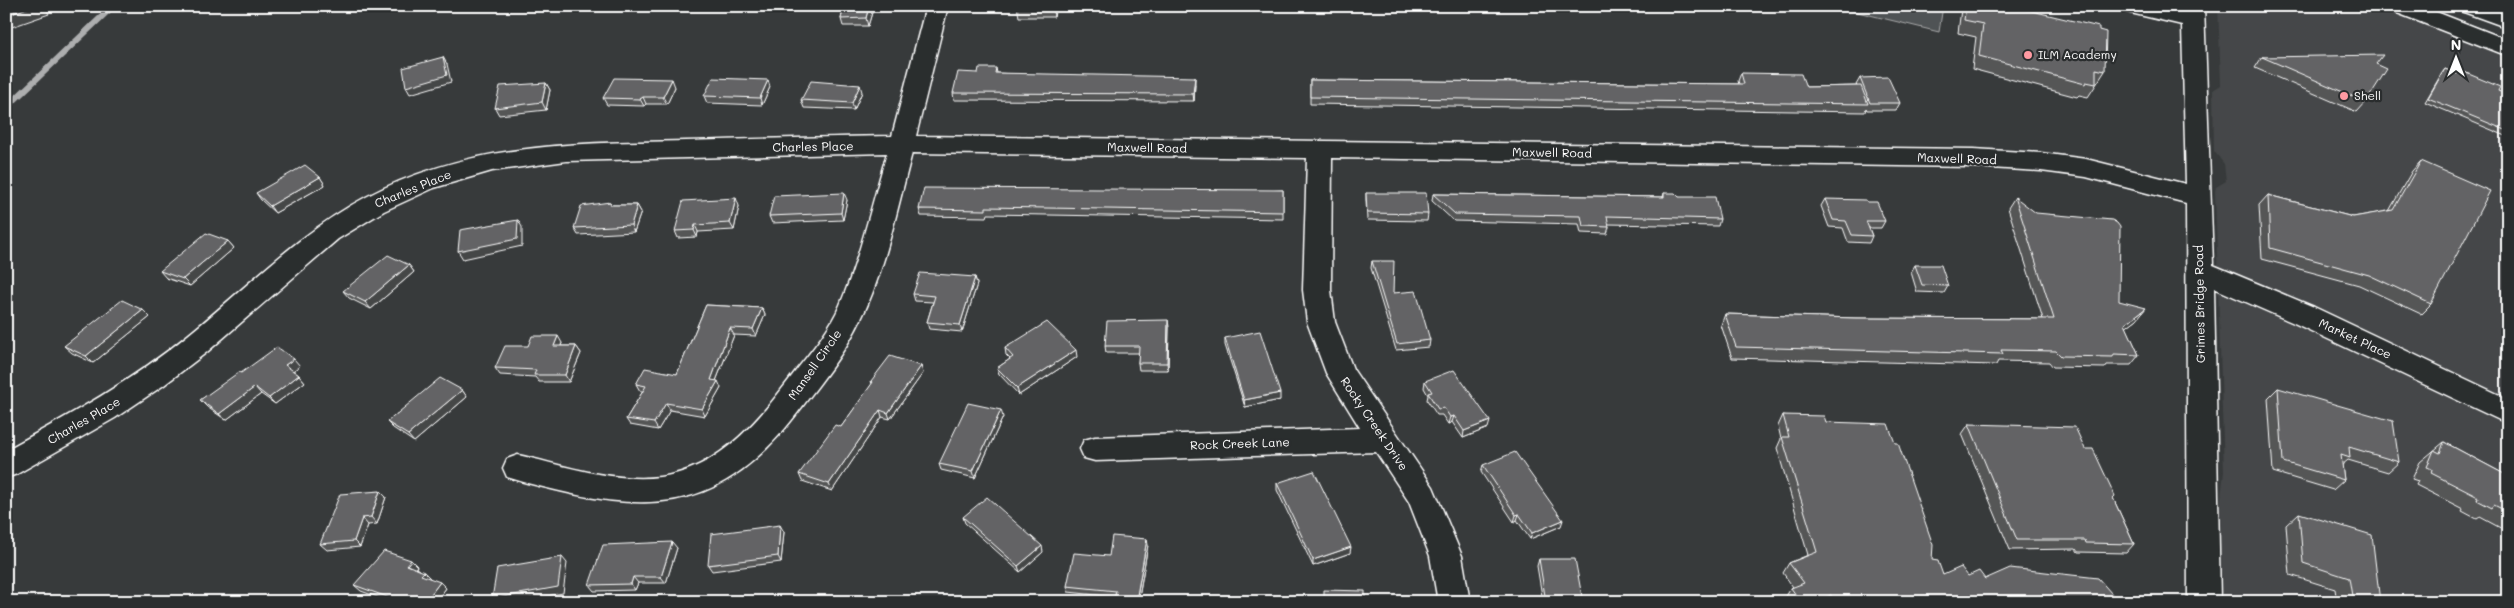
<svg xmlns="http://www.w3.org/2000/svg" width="2514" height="608" font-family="Mali,sans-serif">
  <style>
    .built { fill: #444748 }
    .green { fill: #505354; stroke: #a8a9aa }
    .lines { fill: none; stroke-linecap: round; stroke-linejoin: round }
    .stream { stroke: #adaeaf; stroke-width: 6 }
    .minor-casing { stroke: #fff; stroke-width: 3 }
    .major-casing { stroke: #fff; stroke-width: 3 }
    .minor { fill: #2a2d2e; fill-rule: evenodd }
    .major { fill: #2a2d2e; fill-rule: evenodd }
    .wall { fill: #555657; stroke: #fff }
    .shaded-wall { fill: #454647; stroke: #fff }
    .building { fill: #636465; stroke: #fff }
    .poi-dot { fill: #ff9aa2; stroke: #2a2d2e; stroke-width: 2 }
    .labels { text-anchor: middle; stroke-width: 4.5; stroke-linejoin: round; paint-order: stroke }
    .poi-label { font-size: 12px; fill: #fff; stroke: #2a2d2e; text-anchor: start }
    .street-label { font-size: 12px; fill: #fff; stroke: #2a2d2e }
  </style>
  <rect width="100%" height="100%" fill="#373a3b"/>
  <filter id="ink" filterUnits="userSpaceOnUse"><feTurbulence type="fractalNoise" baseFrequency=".02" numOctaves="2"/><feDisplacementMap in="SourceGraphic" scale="10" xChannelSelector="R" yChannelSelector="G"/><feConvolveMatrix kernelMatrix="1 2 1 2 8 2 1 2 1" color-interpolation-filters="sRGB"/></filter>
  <g filter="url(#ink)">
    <!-- built -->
    <path class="built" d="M2218,6H2378L2508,58V602H2221L2219,514L2224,472L2215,191L2216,187L2226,181L2224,164L2214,151L2213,90L2221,85Z"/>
    <!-- green -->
    <path class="green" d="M1833,6H1943L1939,32Z"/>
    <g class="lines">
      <!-- stream -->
      <path class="stream" d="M6,108L113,6"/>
      <!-- minor casing -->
      <g class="minor-casing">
        <path id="minor" d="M926,6H948L916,136L1973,149L2041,153L2086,159L2186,184L2182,25L2122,11L2119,6H2163L2182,11V6H2204L2213,265L2314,307L2508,399V424L2294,323L2214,288L2220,602H2188L2186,203L2086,177L2041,171L1973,167L1332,158L1331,290L1335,322L1353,369L1433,487L1462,556L1470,602H1438L1430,556L1409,502L1376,452L1095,461L1084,458L1080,449L1084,440L1095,437L1360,428L1326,373L1307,322L1303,290L1307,158L912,153C898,205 885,271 861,319C846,351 823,379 802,407C737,493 680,517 573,494C551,489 529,484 507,477L503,468L507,459L518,455C563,465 613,483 660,477C723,468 762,416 798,368C814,348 830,328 840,305C860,257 872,203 887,153L566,161L492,171L434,188L384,211L338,239L207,352L164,385L115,418L17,474L6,478V450C70,415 132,381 188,335C246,288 300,232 366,197C469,143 573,143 686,141C754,139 823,137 892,136Z"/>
      </g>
      <!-- major casing -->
      <g class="major-casing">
        <path id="major" d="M2389,6H2421L2508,40V56L2392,11Z
          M2458,6H2491L2508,13V28L2461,11Z"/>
      </g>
      <!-- minor -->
      <use href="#minor" class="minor"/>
      <!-- major -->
      <use href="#major" class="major"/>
    </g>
    <!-- wall -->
    <path class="wall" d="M526,6H553L552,7Z
      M844,6H874L868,26H843L841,19Z
      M1017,6H1056L1054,17H1019Z
      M1438,6H1480V7H1438Z
      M1962,6H2011L2099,30L2105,71L2088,97L2079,95L2077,97L1972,69L1976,37L1958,33L1961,9Z
      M2262,57L2376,64L2366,102L2357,112L2255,68Z
      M996,68L997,73L1195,84L1194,101L954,100L953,93Z
      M2445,69L2456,74L2459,70L2498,91L2508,95V134L2506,136L2425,102L2442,73Z
      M1741,73L1806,87L1857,86L1856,85L1860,78L1900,103L1896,110H1867L1866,108L1865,112L1310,104V80L1739,84L1738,81Z
      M546,83L550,90L546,110L499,115L495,108Z
      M675,87L667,104H646L644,106L607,105L603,98Z
      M770,87L762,105L707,103L704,96Z
      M862,92L854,110L804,108L801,100Z
      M2421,161L2431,304L2421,314L2359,285L2262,259L2259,205L2268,195L2353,217L2389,211L2412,171Z
      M320,177L325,185L275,213L261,200L256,193Z
      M1283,190V219L988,214L987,217L921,216L919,209Z
      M1366,193L1428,214L1427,221L1367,220L1366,200Z
      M1664,193L1679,197L1720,219L1718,226L1608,224L1609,227L1607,234L1581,233L1579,224L1454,221L1432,201L1433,194L1663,197Z
      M2015,197L2137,319L2126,327L2139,355L2131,365H2107L2105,368L2053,367L2049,362L1998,361L1996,365L1732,358L1721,325L1725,314L1855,318L2043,319L2008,208Z
      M1825,199L1885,221L1881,228H1869L1872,236L1869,243L1848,242L1843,228L1829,227L1821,206Z
      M847,200L843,220L772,223L769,216Z
      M612,205H637L641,212L634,232L578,235L574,228Z
      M739,206L734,230L698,232L697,237L678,238L675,231Z
      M228,241L234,248L190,286L166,278L160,271Z
      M1372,261L1393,293L1430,340L1429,347L1396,350L1371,268Z
      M409,265L414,272L371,309L349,298L343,291Z
      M1915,265L1948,286L1944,293L1917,292L1911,272Z
      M975,277L977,284L962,332L929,329L927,322L933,302L915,301L913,294Z
      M706,305L762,308L765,315L756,336L734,335L716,381L721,388L705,416L670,410L658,430L630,425L626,419L643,391H640L636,384L677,374Z
      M143,310L150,317L93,363L72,353L64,346Z
      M1169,327L1168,370H1139L1138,363L1139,353H1106L1105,346Z
      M1225,338L1280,400L1245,407L1225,345Z
      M562,343L561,346H576L581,353L569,382H539L535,377L500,375L495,368L528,346Z
      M1005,348L1077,357L1019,395L999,374L997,368L1010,359L1006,355Z
      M300,366L293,371L299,375L305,382L275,404L261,394L226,420L207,407L200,400L241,373Z
      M921,366L923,373L890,419L882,417L832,491L802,481L799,474L841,427L872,384L871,381Z
      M1425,381L1488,428L1463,438L1452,422L1448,424L1442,415H1437L1427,400L1428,395L1424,388Z
      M2278,388L2399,462L2388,472L2348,460L2342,465L2344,480L2333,490L2273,472L2268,398Z
      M462,390L467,397L414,442L393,428L387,422Z
      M1783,415L1826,422L1943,575L1968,576L2119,602H1787L1785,598L1791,588L1793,587L1783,573L1789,563L1808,555L1777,448L1781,439L1778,426Z
      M1003,417L975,478L941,470L939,464Z
      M1969,424L2085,449L2113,498L2134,544L2126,553L2078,552L2076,549L2010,550L1962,434Z
      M2444,442L2508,476V532L2480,517L2477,519L2462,511L2463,509L2416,485L2418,481L2412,479L2420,462Z
      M1483,465L1561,526L1530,539L1517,520L1514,522L1481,472Z
      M1277,483L1350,553L1313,566L1277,490Z
      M386,497L377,524L368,525L360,547L327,550L320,544Z
      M2299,513L2380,602H2337L2335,589L2290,575L2286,525Z
      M963,517L1043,552L1020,572L965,523Z
      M784,532L781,562L712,571L708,565Z
      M1148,545L1138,602H1115V597L1068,592L1067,586L1109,556Z
      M677,548L666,583H638L635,590L594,591L589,585Z
      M1539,559L1583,602H1543L1537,566Z
      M417,566L416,568L430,578V579L446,588L436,602H391L361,591L354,585Z"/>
    <!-- shaded-wall -->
    <path class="shaded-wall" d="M32,6H44L49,14L6,29V16Z
      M869,6H874L868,26L866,18Z
      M1053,6H1056L1054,17Z
      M443,57L447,64L451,82L410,94L406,87Z
      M1195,77V84L1194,101L1193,94Z
      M672,79L675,87L667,104L663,97Z
      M768,80L770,87L762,105L760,98Z
      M546,83L550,90L546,110L542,102Z
      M860,85L862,92L854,110L852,103Z
      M643,97L646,104L644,106L640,99Z
      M320,177L325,185L275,213L270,206Z
      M844,193L847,200L843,220L841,213Z
      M736,198L739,206L734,230L730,223Z
      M637,205L641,212L634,232L631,225Z
      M518,220L522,227V246L463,259L458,251Z
      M695,225L698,232L697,237L694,230Z
      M228,241L234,248L190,286L183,279Z
      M409,265L414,272L371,309L365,302Z
      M975,277L977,284L962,332L960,325Z
      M762,308L765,315L756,336L753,329Z
      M2146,308L2137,319L2116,335L2125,324Z
      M143,310L150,317L93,363L86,356Z
      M1168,320L1169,327L1168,370L1167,363Z
      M730,328L734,335L714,386L711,380Z
      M558,336L562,343L558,353L554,346Z
      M576,346L581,353L569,382L565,375Z
      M1076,350L1077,357L1019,395L1017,388Z
      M294,359L300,366L291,372L285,365Z
      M921,366L923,373L890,419L888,413Z
      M299,375L305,382L275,404L269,398Z
      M718,381L721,388L705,416L702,409Z
      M255,387L261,394L226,420L219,414Z
      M462,390L467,397L414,442L408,435Z
      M1280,393V400L1245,407L1244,400Z
      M666,403L670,410L658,430L654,423Z
      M880,410L882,417L832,491L829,484Z
      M1001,410L1003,417L975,478L973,471Z
      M1454,416L1452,422L1448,424L1450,417Z
      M1490,421L1488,428L1463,438L1464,431Z
      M380,491L386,497L377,524L371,517Z
      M1519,514L1517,520L1514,522L1516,515Z
      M362,518L368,525L360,547L354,541Z
      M1563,520L1561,526L1530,539L1532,533Z
      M780,525L784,532L781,562L778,556Z
      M1147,539L1148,545L1138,602H1136Z
      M672,542L677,548L666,583L661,577Z
      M1042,546L1043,552L1020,572L1018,566Z
      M1351,547L1350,553L1313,566V560Z
      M562,557L567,563L563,593L515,602H495L492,599Z
      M411,560L417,566L413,571L407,565Z
      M424,572L430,578L427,582L421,575Z
      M633,577L638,583L635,590L631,584Z
      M440,582L446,588L436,602H425Z
      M1831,595L1826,602H1814Z
      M1848,597L1845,602H1837Z"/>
    <!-- building -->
    <path class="building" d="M6,6H32L6,16Z
      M844,6H869L866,18L841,19Z
      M1966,6H2011L2099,27V30L2106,32L2105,71L2096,69V84L2086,82L2085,84L1979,56L1983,24L1964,20Z
      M2383,55L2376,64L2387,69L2366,102L2262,57Z
      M443,57L447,75L406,87L403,68Z
      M979,68H996L995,73L1195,77L1193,94L953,93L958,72L978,73Z
      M2445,69L2457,74L2459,70L2500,87L2498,91L2508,95V131L2428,98Z
      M1741,73L1801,74L1806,87L1861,86L1868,104L1310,97V80L1744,84Z
      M1888,77L1900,103H1870L1860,78Z
      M614,78L672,79L663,97H643L640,99L603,98Z
      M713,78L768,80L760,98L704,96Z
      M811,81L860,85L852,103L801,100Z
      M546,83L542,102L495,108L500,86Z
      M2421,161L2490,191L2431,304L2369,275L2270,248L2268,195L2353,217L2393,210Z
      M305,165L320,177L270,206L256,193Z
      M924,188L1283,190V212L986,207V210L919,209Z
      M844,193L841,213L769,216L774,196Z
      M1366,193H1426L1428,214L1367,213Z
      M1664,193H1675L1679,197H1715L1720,219L1607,216L1609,227L1583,226L1581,216L1455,214L1433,194L1664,197Z
      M2015,197L2036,213L2112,220L2117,223L2120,227L2119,301L2146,308L2125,324L2139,355L2114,354L2113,357L2061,356L2056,351L2001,350L2003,354L1736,347L1725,314L1855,318L2054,319Z
      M736,198L730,223L695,225L694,230L675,231L683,201Z
      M1825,199L1866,200L1867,202H1877L1885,221H1866L1872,236L1852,235L1846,221L1833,220Z
      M610,202L611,205H637L631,225L574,228L581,206Z
      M518,220L517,239L458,251L460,230Z
      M206,233L228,241L183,279L160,271Z
      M388,255L409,265L365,302L343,291Z
      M1372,261H1394L1393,293L1416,291L1430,340L1397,344Z
      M1915,265H1941L1948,286L1922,285Z
      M920,273L975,277L960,325L927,322L935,296L913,294Z
      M122,300L143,310L86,356L64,346Z
      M706,305L762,308L753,329L730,328L711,380L718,381L702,409L666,403L654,423L626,419L646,386L636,384L645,368L677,374Z
      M1168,320L1167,363H1138L1139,346H1105L1107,321Z
      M1047,322L1076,350L1017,388L997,368L1013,357L1005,348Z
      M1260,331L1280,393L1244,400L1225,338Z
      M532,336H558L554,346H576L565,375H534L536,370L495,368L505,346H528Z
      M277,347L294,359L285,365L299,375L269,398L255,387L219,414L200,400L239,372L241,373Z
      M890,356L921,366L888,413L880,410L829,484L799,474L835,425L841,427L873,382L871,381Z
      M1454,370L1490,421L1464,431L1454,416L1450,417L1444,408L1438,409L1428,393L1432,392L1425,381Z
      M440,378L462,390L408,435L387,422Z
      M2278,388L2393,421L2399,462L2349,447L2350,458L2341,455L2344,480L2283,462Z
      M968,403L1001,410L973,471L939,464Z
      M1783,415L1824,416L1826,422L1888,424L1895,443H1898L1933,545L1932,560L1938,561L1943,575L1961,567L1968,576L1979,571L1985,579L2010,568L2098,578L2119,602H1887L1885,600L1880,602H1869L1866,598L1859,602H1852L1848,597L1836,602L1831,595L1814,602H1801L1791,588L1804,583L1789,563L1817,552L1782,437H1789Z
      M1969,424L2075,427L2085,449H2093L2115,496L2113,498L2134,544L2086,543L2085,540H2017Z
      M2444,442L2508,476V512L2494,505L2492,508L2477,500L2478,497L2431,473L2432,469L2427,467L2434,450L2440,453Z
      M1515,452L1563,520L1532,533L1519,514L1516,515L1483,465Z
      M1314,471L1351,547L1313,560L1277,483Z
      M380,491L371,517L362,518L354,541L320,544L340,494Z
      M987,497L1042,546L1018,566L963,517Z
      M2299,513L2372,535L2380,602H2353L2349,578L2303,563Z
      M780,525L778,556L708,565L711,534Z
      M1112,536L1147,539L1136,601L1114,599L1116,591L1067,586L1074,553L1109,556Z
      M672,542L661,577H633L631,584L589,585L603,545Z
      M384,551L411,560L407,565L424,572L421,575L440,582L425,602H401L354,585Z
      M562,557L558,587L492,599L497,568Z
      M1539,559H1575L1583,602H1546Z
      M1324,590L1365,591V602H1324Z"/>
  </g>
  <!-- markers -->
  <g class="poi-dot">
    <circle cx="2028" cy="55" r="5"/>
    <circle cx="2344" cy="96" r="5"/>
  </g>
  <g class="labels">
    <!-- poi labels -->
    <g class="poi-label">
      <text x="2038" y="59">ILM Academy</text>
      <text x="2354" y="100">Shell</text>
    </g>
    <!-- street labels -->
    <g class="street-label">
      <text transform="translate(813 147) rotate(-1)" y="4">Charles Place</text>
      <text transform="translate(1147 148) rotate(1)" y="4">Maxwell Road</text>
      <text transform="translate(1552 153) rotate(1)" y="4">Maxwell Road</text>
      <text transform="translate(1957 159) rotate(2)" y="4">Maxwell Road</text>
      <text transform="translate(413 189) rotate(-22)" y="4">Charles Place</text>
      <text transform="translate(2200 304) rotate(-91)" y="4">Grimes Bridge Road</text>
      <text transform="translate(2355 339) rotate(25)" y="4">Market Place</text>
      <text transform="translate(815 365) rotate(-55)" y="4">Mansell Circle</text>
      <text transform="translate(84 421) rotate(-30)" y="4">Charles Place</text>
      <text transform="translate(1374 424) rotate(56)" y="4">Rocky Creek Drive</text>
      <text transform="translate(1240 444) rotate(-2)" y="4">Rock Creek Lane</text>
    </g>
  </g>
  <!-- margin -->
  <rect width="2514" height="608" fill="none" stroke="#2a2d2e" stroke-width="25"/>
  <rect x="12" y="12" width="2489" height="583" fill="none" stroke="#fff" stroke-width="2" filter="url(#ink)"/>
  <!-- north arrow -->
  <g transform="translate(2456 58)" stroke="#2a2d2e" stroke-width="4" paint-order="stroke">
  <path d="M0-4L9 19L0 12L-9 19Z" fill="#ffffff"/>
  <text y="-8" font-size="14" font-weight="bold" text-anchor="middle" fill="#ffffff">N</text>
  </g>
</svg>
